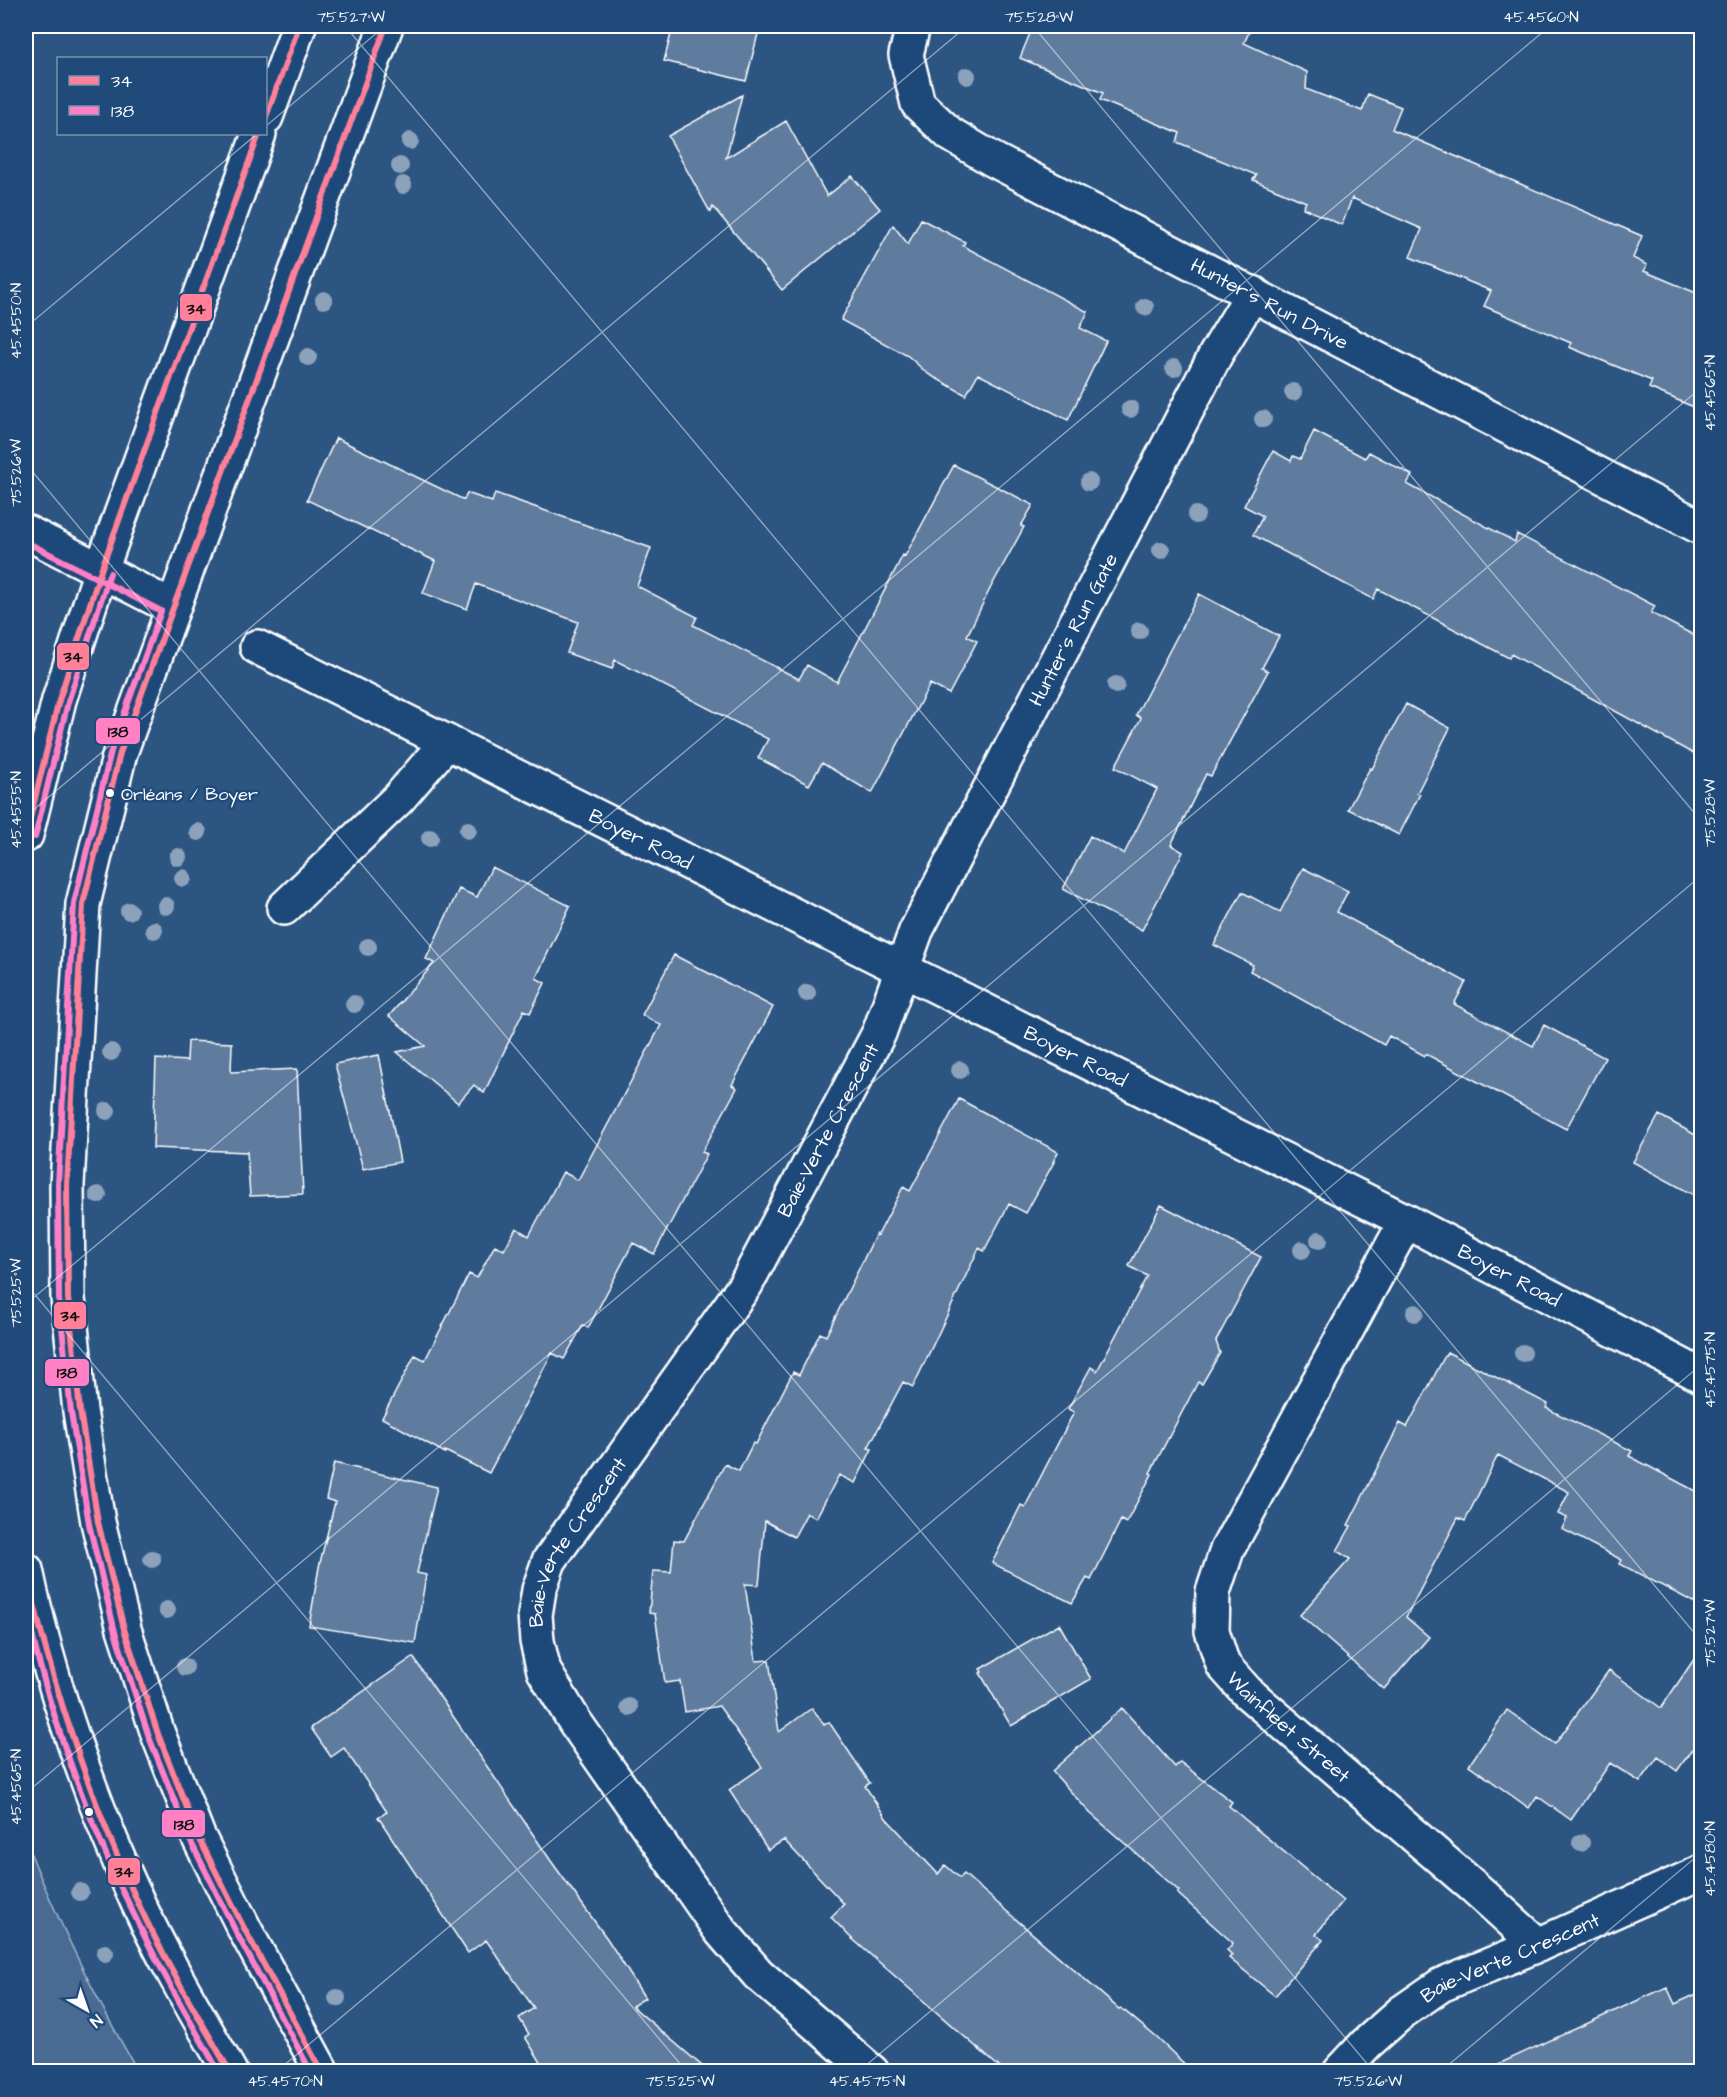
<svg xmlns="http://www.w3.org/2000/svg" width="1727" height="2097" font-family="'Architects Daughter',sans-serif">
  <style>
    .park { fill: #486b92; stroke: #a4b5c8; stroke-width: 1.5 }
    .building { fill: #5e7c9f; stroke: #fff; stroke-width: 1.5 }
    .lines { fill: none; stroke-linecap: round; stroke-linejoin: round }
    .minor-casing { stroke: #fff; stroke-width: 38 }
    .tertiary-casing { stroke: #fff; stroke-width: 38 }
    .secondary-casing { stroke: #fff; stroke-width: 38 }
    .minor { stroke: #1f4a7a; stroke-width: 33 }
    .tertiary { stroke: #1f4a7a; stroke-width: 33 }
    .secondary { stroke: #1f4a7a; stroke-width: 33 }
    .bus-1-casing { stroke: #1f4a7a; stroke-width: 10 }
    .bus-2-casing { stroke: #1f4a7a; stroke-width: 10 }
    .bus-1 { stroke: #ff8098; stroke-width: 6 }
    .bus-2 { stroke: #ff80c5; stroke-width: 6 }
    .tree { fill: #8ca2bb }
    .ticks { fill: none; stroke: #fff; stroke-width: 1.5; stroke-opacity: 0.45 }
    .bus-dot { fill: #fff; stroke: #1f4a7a; stroke-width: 2 }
    .labels { text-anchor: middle; stroke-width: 5; stroke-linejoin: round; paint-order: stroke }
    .bus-label { font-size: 18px; fill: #fff; stroke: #1f4a7a; text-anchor: start }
    .street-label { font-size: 20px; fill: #fff; stroke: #1f4a7a }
    .line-badge { stroke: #1f4a7a; stroke-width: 2 }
    .pale-badge-label { font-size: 16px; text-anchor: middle; font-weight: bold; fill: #111 }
    .neatline { fill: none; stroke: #fff; stroke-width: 2 }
    .ticks-label { font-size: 15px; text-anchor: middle; fill: #fff }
  </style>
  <rect width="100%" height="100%" fill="#2c5582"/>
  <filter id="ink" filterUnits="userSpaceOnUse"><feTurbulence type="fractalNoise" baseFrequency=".0167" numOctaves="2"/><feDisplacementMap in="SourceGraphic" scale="12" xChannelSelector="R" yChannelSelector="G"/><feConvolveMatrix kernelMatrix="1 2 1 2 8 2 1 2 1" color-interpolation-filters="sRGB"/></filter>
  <g filter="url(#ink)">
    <!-- park -->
    <path class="park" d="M26,1842C58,1921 95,1998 138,2071H26Z"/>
    <!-- building -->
    <path class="building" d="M673,26H760L746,81L664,61Z
      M1033,26H1252L1244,43L1307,72L1306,89L1362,111L1368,94L1401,107L1392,129L1642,236L1633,258L1647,265L1644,271L1701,295V410L1649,388L1652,381L1569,347L1571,343L1484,306L1491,291L1410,257L1422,229L1352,198L1342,225L1303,208L1306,202L1253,180L1256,175L1177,142L1180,133L1100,100L1103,93L1020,58Z
      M742,95L726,158L786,121L827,196L852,176L880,209L782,290L713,207L711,212L709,210L668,136Z
      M921,219L965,242L963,246L1088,312L1080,328L1106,341L1068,420L978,374L966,395L928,374L908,356L841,320L893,225L908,244Z
      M1314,431L1365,458L1369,452L1412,475L1407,484L1515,542L1517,534L1655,606L1651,613L1701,639V758L1511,654L1509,658L1378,589L1373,599L1253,535L1263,516L1244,506L1273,451L1291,461L1293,456L1300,459Z
      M336,438L464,500L467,493L492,502L495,493L651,548L637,586L697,617L693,625L799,679L807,665L837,682L903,555L905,556L954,465L1033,505L1021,526L1024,527L991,587L967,636L977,641L949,694L930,684L872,793L822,763L809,785L758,758L768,739L615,660L612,669L567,653L578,622L476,584L467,609L423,593L435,561L307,500Z
      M1199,594L1279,636L1262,668L1268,671L1211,776L1206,774L1171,845L1183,852L1142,930L1063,889L1090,836L1124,854L1157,789L1115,767L1141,718L1136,715Z
      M1406,704L1450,728L1417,793L1420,794L1399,835L1348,809L1370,768L1372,769Z
      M492,867L570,906L536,978L545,983L530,1013L524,1010L484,1093L474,1085L458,1103L397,1052L425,1046L389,1016L434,963L426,959L459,889L477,897Z
      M1303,868L1348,891L1337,912L1466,982L1454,1004L1533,1046L1544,1025L1605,1058L1566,1129L1426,1054L1425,1056L1389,1036L1384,1045L1250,971L1253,965L1214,945L1242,892L1280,912Z
      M674,955L773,1007L732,1085L737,1088L702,1152L707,1154L654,1254L633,1243L588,1328L583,1325L564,1359L552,1353L489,1473L445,1451V1453L382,1418L415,1355L425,1360L469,1274L477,1278L495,1245L504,1250L516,1228L529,1236L563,1172L578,1180L661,1025L642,1015Z
      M188,1041L232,1043L231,1072L297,1069L303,1194L250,1196L247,1152L153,1148L156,1059L187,1061Z
      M379,1055L400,1162L363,1169L335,1064Z
      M959,1099L1058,1152L1053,1162H1054L1026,1213L1009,1204L984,1251L979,1248L913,1387L903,1382L868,1448L872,1449L855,1483L839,1475L816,1518L807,1513L794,1537L765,1521L759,1585L745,1584L756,1661L769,1660L779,1732L812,1708L824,1725L829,1722L870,1783L865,1786L886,1818L938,1874L945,1865L960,1878L964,1874L1119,2009L1121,2008L1156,2037L1193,2072H1005L849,1936L831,1917L844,1904L784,1840L768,1850L729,1790L762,1767L719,1706L685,1712L680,1681L665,1683L655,1614L649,1613L653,1571L671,1572L674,1540L684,1541L725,1464L739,1471L753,1443L756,1444L793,1372L799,1375L820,1333L826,1336L876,1234L878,1235L903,1187L910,1191Z
      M1659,1115L1701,1138V1199L1633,1162Z
      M1161,1205L1261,1257L1216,1341L1220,1353L1202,1384L1198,1382L1150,1473L1152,1474L1126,1523L1121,1520L1091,1580L1087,1578L1072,1603L992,1563L1021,1505L1025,1507L1074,1412L1068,1409L1091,1367L1097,1371L1147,1276L1129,1266Z
      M1447,1352L1548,1404L1546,1408L1632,1451L1629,1456L1701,1494V1606L1620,1564L1622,1560L1562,1529L1567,1518L1558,1514L1569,1492L1498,1455L1465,1521L1458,1518L1406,1617L1429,1637L1384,1689L1300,1615L1350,1559L1337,1551L1351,1526L1348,1525L1400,1423L1407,1427Z
      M334,1463L437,1487L417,1573L426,1575L415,1643L309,1626L319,1567L335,1502L326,1499Z
      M1059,1624L1091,1679L1011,1726L980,1673L982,1672L980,1669Z
      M1701,1649V1737L1677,1771L1658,1757L1640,1782L1610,1763L1571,1820L1537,1796L1529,1808L1469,1765L1507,1710L1555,1744L1609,1670L1661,1708Z
      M413,1657L551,1861L608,1940L645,1998L632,2006L709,2072H547L525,2037L529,2034L519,2018L534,2008L486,1940L468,1953L378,1817L387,1812L344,1748L331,1757L311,1728Z
      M1122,1708L1175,1767L1180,1762L1232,1802L1229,1806L1343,1901L1316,1934L1323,1940L1275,1996L1229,1958L1232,1955L1227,1950L1233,1943L1177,1893L1179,1891L1090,1813L1052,1771Z
      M1667,1987L1675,2004L1701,1992V2072H1481Z"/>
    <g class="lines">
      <!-- minor casing -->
      <g class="minor-casing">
        <g id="minor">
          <path id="s1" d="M913,26L906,55L918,104L950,134L992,159L1702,528"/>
          <path id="s2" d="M257,647L1406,1221L1702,1376"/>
          <path d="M284,908L399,798L447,742"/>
          <path id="s3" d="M1406,1221L1227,1550L1213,1592L1212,1631L1223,1665L1247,1692L1474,1887L1538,1945"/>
          <path id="s4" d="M872,2072L758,1974L720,1930L575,1722L544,1671L537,1641L535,1615L539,1590L549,1561L746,1284L879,1033L916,931L1216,354L1253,293"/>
          <path id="s5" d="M1340,2072L1366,2044L1402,2012L1441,1985L1538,1945L1702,1872"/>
        </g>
      </g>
      <!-- tertiary casing -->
      <g class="tertiary-casing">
        <path id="tertiary" d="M26,532L172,607"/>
      </g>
      <!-- secondary casing -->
      <g class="secondary-casing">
        <path id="secondary" d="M266,117L299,26
          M26,835L59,700L101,570L259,134
          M26,1570C49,1681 91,1800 138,1903C165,1961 198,2016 230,2072
          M322,2072L244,1928L198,1836L158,1734L124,1629L98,1522L80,1411L68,1298L67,1185L83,904L120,753L386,26"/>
      </g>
      <!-- minor -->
      <use href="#minor" class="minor"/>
      <!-- tertiary -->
      <use href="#tertiary" class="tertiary"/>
      <!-- secondary -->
      <use href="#secondary" class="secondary"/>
      <!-- bus-1 casing -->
      <g class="bus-1-casing">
        <path id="bus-1" d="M266,117L299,26
          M26,835L59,700L101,570L259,134
          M26,1570C52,1685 89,1796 138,1903C165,1961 198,2016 230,2072
          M322,2072L244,1928L198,1836L158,1734L124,1629L98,1522L80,1411L68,1298L67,1185L83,904L120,753L386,26"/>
      </g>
      <!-- bus-2 casing -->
      <g class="bus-2-casing">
        <path id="bus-2" d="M26,542L161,611L111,751L74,903L58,1184L59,1299L71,1412L89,1524L115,1632L149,1737L190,1840L236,1932L311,2072
          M35,837L68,702L110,573
          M26,1609C50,1718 90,1827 140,1927C164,1977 192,2024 219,2072"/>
      </g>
      <!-- bus-1 -->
      <use href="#bus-1" class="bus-1"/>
      <!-- bus-2 -->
      <use href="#bus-2" class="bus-2"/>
    </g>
    <!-- trees -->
    <g class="tree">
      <circle cx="967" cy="76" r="9"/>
      <circle cx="410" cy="141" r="9"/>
      <circle cx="400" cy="166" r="9"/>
      <circle cx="403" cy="185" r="9"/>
      <circle cx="324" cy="300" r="9"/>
      <circle cx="1145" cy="307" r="9"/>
      <circle cx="308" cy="357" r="9"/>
      <circle cx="1174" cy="368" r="9"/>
      <circle cx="1293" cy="392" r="9"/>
      <circle cx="1130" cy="409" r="9"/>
      <circle cx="1263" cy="419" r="9"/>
      <circle cx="1089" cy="482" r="9"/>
      <circle cx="1196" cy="515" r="9"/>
      <circle cx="1161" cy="550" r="9"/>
      <circle cx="1139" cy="631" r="9"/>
      <circle cx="1116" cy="685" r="9"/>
      <circle cx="468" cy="830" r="9"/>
      <circle cx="198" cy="832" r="9"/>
      <circle cx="430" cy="838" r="9"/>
      <circle cx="178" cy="857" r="9"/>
      <circle cx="183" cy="878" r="9"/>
      <circle cx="166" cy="906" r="9"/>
      <circle cx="129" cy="911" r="9"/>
      <circle cx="154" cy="930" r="9"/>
      <circle cx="368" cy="947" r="9"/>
      <circle cx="807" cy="993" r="9"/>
      <circle cx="354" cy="1004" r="9"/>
      <circle cx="111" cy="1052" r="9"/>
      <circle cx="960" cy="1070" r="9"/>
      <circle cx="107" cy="1111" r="9"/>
      <circle cx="98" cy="1195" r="9"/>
      <circle cx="1319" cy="1240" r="9"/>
      <circle cx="1302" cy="1250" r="9"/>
      <circle cx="1415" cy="1313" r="9"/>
      <circle cx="1523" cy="1353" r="9"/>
      <circle cx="152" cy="1559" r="9"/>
      <circle cx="167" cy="1610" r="9"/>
      <circle cx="185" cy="1667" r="9"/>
      <circle cx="629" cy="1707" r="9"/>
      <circle cx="1581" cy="1843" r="9"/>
      <circle cx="80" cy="1892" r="9"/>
      <circle cx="105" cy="1953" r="9"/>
      <circle cx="337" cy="1998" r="9"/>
    </g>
  </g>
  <!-- ticks -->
  <path class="ticks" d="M345,26L1702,1642M1033,26L1702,822M266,126L385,26M26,327L257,134M26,464L1374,2072M26,816L967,26M26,1284L687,2072M26,1304L1550,26M26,1793L1702,387M276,2072L1702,875M858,2072L1702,1364M1440,2072L1702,1852"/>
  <!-- markers -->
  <g class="bus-dot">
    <circle cx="110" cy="793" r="5"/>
    <circle cx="89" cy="1812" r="5"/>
  </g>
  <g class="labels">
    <!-- bus labels -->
    <g class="bus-label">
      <text x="121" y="800">Orléans / Boyer</text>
    </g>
    <!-- street labels -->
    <g class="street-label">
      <text dy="7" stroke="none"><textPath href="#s1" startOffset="486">Hunter's Run Drive</textPath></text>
      <text dy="7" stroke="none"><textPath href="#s4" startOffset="1707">Hunter's Run Gate</textPath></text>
      <text dy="7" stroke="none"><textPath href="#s2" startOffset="429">Boyer Road</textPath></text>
      <text dy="7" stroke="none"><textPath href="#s2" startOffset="915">Boyer Road</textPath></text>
      <text dy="7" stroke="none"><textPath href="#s4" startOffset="1149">Baie-Verte Crescent</textPath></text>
      <text dy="7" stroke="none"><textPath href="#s2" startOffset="1401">Boyer Road</textPath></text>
      <text dy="7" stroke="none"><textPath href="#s4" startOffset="663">Baie-Verte Crescent</textPath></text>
      <text dy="7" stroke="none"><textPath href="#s3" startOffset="584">Wainfleet Street</textPath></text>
      <text dy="7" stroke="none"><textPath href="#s5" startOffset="208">Baie-Verte Crescent</textPath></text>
    </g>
  </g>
  <g class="line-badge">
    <rect x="179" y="293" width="34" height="29" rx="6" fill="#ff8098"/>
    <rect x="56" y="642" width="34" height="29" rx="6" fill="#ff8098"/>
    <rect x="95" y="717" width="46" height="28" rx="6" fill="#ff80c5"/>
    <rect x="53" y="1301" width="34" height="29" rx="6" fill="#ff8098"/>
    <rect x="44" y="1358" width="46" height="29" rx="6" fill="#ff80c5"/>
    <rect x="161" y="1809" width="45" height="29" rx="6" fill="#ff80c5"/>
    <rect x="107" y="1857" width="34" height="29" rx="6" fill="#ff8098"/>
  </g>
  <g class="pale-badge-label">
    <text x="196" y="314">34</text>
    <text x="73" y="662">34</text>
    <text x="118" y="737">138</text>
    <text x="70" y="1321">34</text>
    <text x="67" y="1378">138</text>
    <text x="184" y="1830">138</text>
    <text x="124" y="1877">34</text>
  </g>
  <!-- margin -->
  <rect width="1727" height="2097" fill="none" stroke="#1f4a7a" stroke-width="66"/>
  <!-- legend -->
  <rect x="57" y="57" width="210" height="78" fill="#1f4a7a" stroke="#7992af" stroke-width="1.5"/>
  <rect x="69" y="76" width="30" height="9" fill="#ff8098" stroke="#7992af" stroke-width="1.5"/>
  <text x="111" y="87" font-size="18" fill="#ffffff">34</text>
  <rect x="69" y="106" width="30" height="9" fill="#ff80c5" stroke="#7992af" stroke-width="1.5"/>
  <text x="111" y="117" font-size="18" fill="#ffffff">138</text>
  <!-- north arrow -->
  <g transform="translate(87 2010) rotate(140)" stroke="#1f4a7a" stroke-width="4.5" paint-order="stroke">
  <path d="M0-4.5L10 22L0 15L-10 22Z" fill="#ffffff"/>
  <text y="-9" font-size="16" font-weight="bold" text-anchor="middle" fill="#ffffff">N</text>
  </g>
  <rect x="33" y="33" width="1661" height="2031" class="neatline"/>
  <g class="ticks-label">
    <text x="351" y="22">75.527°W</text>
    <text x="1039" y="22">75.528°W</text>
    <text x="1541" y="22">45.4560°N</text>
    <text transform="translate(16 321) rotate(-90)" y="5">45.4550°N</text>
    <text transform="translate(1710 393) rotate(-90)" y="5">45.4565°N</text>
    <text transform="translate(16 473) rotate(-90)" y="5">75.526°W</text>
    <text transform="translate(16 810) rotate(-90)" y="5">45.4555°N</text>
    <text transform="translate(1710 813) rotate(-90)" y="5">75.528°W</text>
    <text transform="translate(16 1293) rotate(-90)" y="5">75.525°W</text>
    <text transform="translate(1710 1370) rotate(-90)" y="5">45.4575°N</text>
    <text transform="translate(1710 1633) rotate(-90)" y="5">75.527°W</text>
    <text transform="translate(16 1787) rotate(-90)" y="5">45.4565°N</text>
    <text transform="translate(1710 1859) rotate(-90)" y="5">45.4580°N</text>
    <text x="285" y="2086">45.4570°N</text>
    <text x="680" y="2086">75.525°W</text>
    <text x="867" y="2086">45.4575°N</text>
    <text x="1368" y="2086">75.526°W</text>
  </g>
</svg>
